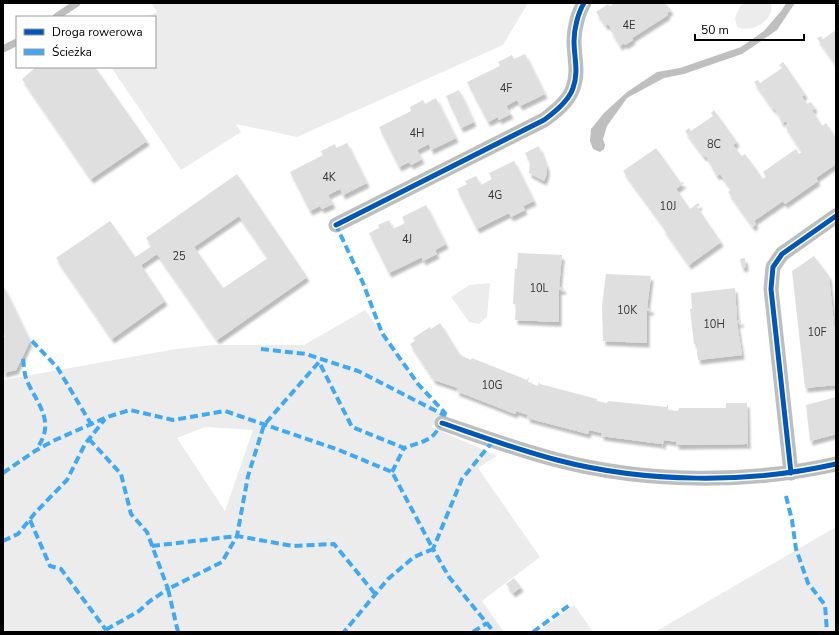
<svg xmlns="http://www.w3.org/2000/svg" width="839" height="635" font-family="'Nunito Sans',sans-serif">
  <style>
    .green { fill: #ececec; fill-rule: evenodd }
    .water { fill: #bfbfbf }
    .building { fill: #dfdfdf; fill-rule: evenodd; filter: url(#shadow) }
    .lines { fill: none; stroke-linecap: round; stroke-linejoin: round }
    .lane { stroke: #bebebe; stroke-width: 7 }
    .street { stroke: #bebebe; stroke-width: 15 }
    .quiet { stroke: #3fa9f5; stroke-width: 4; stroke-dasharray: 8 4; stroke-linecap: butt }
    .cycleway-casing { stroke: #fff; stroke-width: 8 }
    .cycleway { stroke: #0057b8; stroke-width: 5 }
    .labels { text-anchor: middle; stroke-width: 3; stroke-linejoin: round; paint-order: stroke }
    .number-label { font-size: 11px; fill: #383838 }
  </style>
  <defs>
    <filter id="shadow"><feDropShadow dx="2.5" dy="4.5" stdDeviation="1" flood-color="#0004"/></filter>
  </defs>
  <rect width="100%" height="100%" fill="#fff"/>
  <!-- green -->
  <path class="green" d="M151,3H528L503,45L297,137L236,124L241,132L181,170L111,67H155V17H148L157,12Z
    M745,3H771C776,20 751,34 737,27L735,18L740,6Z
    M490,283L487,317L479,324L469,322L451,297L469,285Z
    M365,310L441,416L432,427L497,456L478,468L540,557L482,601L504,632H3V380L176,349L213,345H304ZM205,427L253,430L225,511L177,438Z
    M836,527V632H655Z
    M574,605L593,632H538Z"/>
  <!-- water -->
  <path class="water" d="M786,3H795L777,30L742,54L684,74L664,78L627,98L607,126L603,139L605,145L604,149L600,152L593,149L590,141L591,129L604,113L627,92L657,72L680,68L741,47L764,31L782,10Z"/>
  <!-- building -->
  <path class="building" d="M614,3H665L671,10L667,13L668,15L632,38L633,40L625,45L624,43L620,46L611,31L612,30L608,24L606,26L596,12L608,4L610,6Z
    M836,30V65L817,38L821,36L823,39Z
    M525,54L545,94L520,106L517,100L515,101L506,106L511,114L499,120L498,117L488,122L467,82L500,66L498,62L512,55L514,59Z
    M783,62L805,94L802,97L807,104L811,102L815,108L812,110L822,126L826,123L836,138V164L816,178L818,181L785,204L783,201L754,221L756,224L753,227L728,192L731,189L720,174L717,176L706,156L704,157L685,131L689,128L691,131L713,116L711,113L714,110L737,142L733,145L738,152L742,156L745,154L763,179L766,177L763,172L790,153L796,149L799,154L802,152L785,126L788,124L785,121L782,123L780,119L781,118L774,108L773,109L754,82L758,80L760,83L782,68L779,65Z
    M36,67H95L147,141L91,179L22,79Z
    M459,90L474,122L461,128L446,96Z
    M436,98L456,138L431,150L429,144L417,150L422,159L411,165L409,162L399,167L379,127L411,111L410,107L423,100L425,104Z
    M347,143L367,183L343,195L340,189L328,195L333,204L322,209L320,206L310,211L290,172L323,155L321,151L335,144L336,148Z
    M539,146L547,167V173L544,181L529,173L530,163L525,153Z
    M656,148L681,183L683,182L684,183L676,189L690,209L698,203L700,205L697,207L721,242L689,265L663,228L664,227L623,171Z
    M514,161L534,201L523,206L525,210L511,217L509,213L477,229L457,189L467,184L465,181L476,176L481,185L492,179L489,173Z
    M237,174L307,277L217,340L157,254L141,265L165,301L112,339L56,258L110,221L135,257L152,246L146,238ZM239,216L268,258L223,288L194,247Z
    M426,205L446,244L435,250L437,254L423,261L422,257L389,273L369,233L379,228L378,225L389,220L393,229L405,223L402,217Z
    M518,253L562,255L559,287H563L564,290H559V322L515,320L516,304H513L515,269H517Z
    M814,256L829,276L836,345V385L805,388L792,271Z
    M745,258L746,267L742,268L740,259Z
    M606,274L651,276L647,308H651V311H647V343L603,341L602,306Z
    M3,285L30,341L16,370L3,373V337H5L3,331Z
    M735,288L737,321L741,320V323H737L742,355L698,360L696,344H694L690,309H692L691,293Z
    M440,323L460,355L471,360L472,358L527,380L529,376L528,382L538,386L539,381L540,384L597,399V401L607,403L608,401L667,407V405H668V410L678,411L679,408H726V403H747L748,447L747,444L676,445L677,442L664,440L662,447V444L601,436L602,433L589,430L588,434L527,418L528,415L516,411L515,414L456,391L458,388L434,380L410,344L415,341L413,338L430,327L431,329Z
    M836,397V434L810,441L806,405Z
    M514,578L521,587L513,593L506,584Z"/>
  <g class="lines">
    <!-- lane -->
    <path class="lane" d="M56,17L77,3
      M3,49L17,42"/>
    <!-- street -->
    <path class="street" d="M336,225L544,120C555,112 569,101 573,88C579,72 574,57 574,41C574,29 578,13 584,3
      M442,423C480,436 518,450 557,460C645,483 748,484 836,464
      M791,473L771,289L773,267L782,254L836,216"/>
    <!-- quiet -->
    <path class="quiet" d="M32,341L57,367L91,424
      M261,349L306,354L358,371L444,415
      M23,359C24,366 24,374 27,381C38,405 56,422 37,448
      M89,439L121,474L131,514L147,532L168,589L150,601L139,611L102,632
      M493,441L462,479L433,549L449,577L494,632
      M392,472L404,448
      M3,473L35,451L53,441L107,417L130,410L173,420L225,411L339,450L392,472L433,549L414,557L388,579L344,632
      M786,496L792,520L796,549L808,583L825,605L827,632
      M30,520L50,566L61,569L106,630
      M3,541L18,534L35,513L67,480L85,444L105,419
      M152,546L237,536L293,546L334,544L376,595
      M178,632L168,589L222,562L237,536L248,476L264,425L319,362L352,427L404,448C430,439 435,441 445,413L418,384L382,333L363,283L336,225L338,224
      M473,632L487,623
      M533,632L571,604"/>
    <!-- cycleway casing -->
    <g class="cycleway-casing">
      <path id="cycleway" d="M336,225L544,120C555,112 569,101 573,88C579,72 574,57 574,41C574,29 578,13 584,3
        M442,423C480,436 518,450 557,460C645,483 748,484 836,464
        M791,473L771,289L773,267L782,254L836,216"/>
    </g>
    <!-- cycleway -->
    <use href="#cycleway" class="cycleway"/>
  </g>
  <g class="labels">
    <!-- number labels -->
    <g class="number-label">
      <text x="629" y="29">4E</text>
      <text x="506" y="92">4F</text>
      <text x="417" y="137">4H</text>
      <text x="714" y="148">8C</text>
      <text x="329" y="181">4K</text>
      <text x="495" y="199">4G</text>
      <text x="668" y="210">10J</text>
      <text x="407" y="243">4J</text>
      <text x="179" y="260">25</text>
      <text x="539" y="292">10L</text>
      <text x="627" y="314">10K</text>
      <text x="714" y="328">10H</text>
      <text x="817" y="336">10F</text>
      <text x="492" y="389">10G</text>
    </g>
  </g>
  <!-- border -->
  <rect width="839" height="635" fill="none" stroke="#000000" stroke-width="8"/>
  <!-- legend -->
  <rect x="16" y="16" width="140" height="52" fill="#ffffff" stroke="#999999"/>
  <rect x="24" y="29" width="20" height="6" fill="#0057b8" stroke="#999999"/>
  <text x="52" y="36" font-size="12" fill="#000000">Droga rowerowa</text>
  <rect x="24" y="49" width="20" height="6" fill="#3fa9f5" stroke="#999999"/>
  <text x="52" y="56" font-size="12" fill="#000000">Ścieżka</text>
  <!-- scale -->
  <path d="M695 34v6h109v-6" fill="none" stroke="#000000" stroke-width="2"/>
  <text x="701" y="34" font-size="12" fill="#000000" stroke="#ffffff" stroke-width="3" paint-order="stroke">50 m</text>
</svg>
